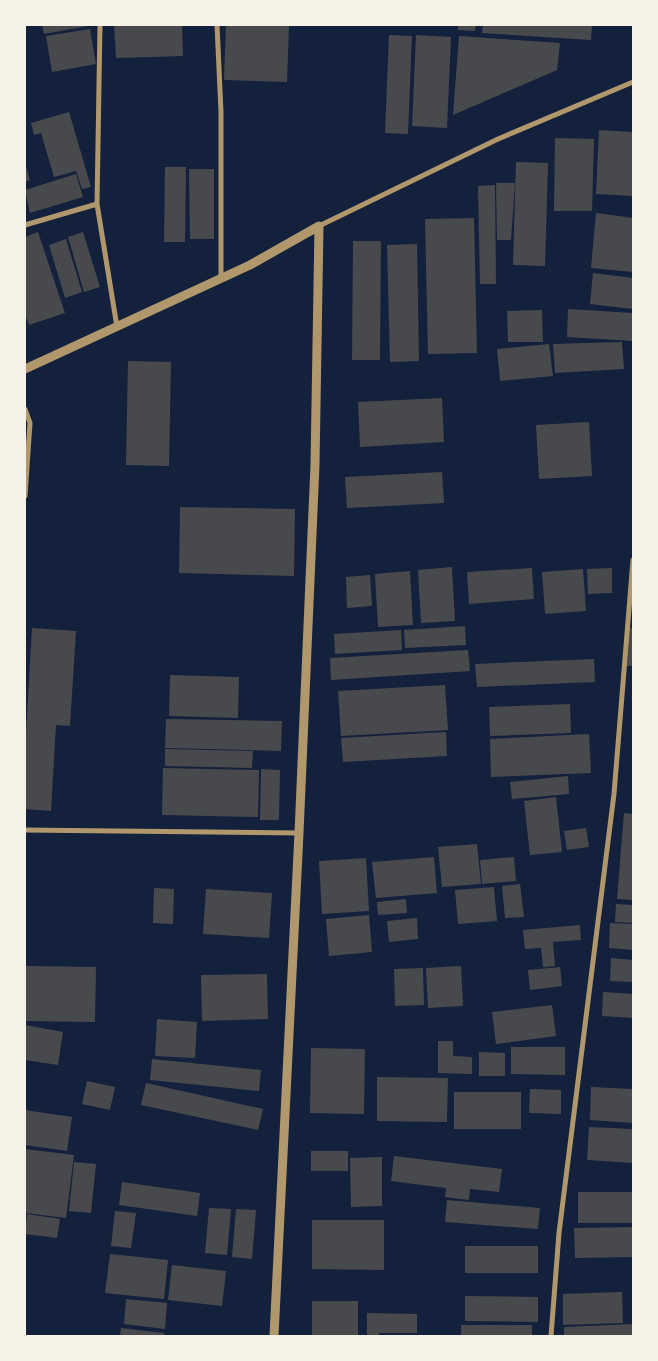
<svg xmlns="http://www.w3.org/2000/svg" width="658" height="1361" font-family="Helvetica,sans-serif">
  <style>
    .building { fill: #48494c }
    .lines { fill: none; stroke-linecap: round; stroke-linejoin: round }
    .minor { stroke: #b1986c; stroke-width: 5 }
    .tertiary { stroke: #b1986c; stroke-width: 9 }
  </style>
  <rect width="100%" height="100%" fill="#14213d"/>
  <!-- building -->
  <path class="building" d="M42,25H88V26L44,34Z
    M114,25H182L183,56L116,58Z
    M226,25H289L287,82L224,80Z
    M458,25H476L475,31L458,30Z
    M483,25H592L591,40L482,33Z
    M90,29L96,64L52,72L46,36Z
    M389,35L412,36L408,134L385,133Z
    M416,35L451,37L447,128L412,126Z
    M459,36L560,43L557,70L453,115Z
    M69,112L91,187L82,189L76,171L54,177L41,133L34,135L31,123Z
    M599,130L633,132V196L596,194Z
    M555,138L594,139L592,211H554Z
    M516,162L548,163L545,266L513,265Z
    M25,164L30,180L25,182Z
    M165,167H186L185,242H164Z
    M189,169H214V239H190Z
    M76,174L83,197L30,213L25,190Z
    M496,183H515L511,240H497Z
    M495,185L496,284H480L478,186Z
    M596,213L633,218V272L591,268Z
    M474,218L477,353L428,354L425,219Z
    M38,232L65,313L29,325L25,314V237Z
    M83,232L100,287L84,292L68,237Z
    M66,239L82,292L65,298L49,245Z
    M353,241H381L380,360H352Z
    M417,244L419,361L390,362L387,245Z
    M593,273L633,278V309L590,304Z
    M568,309L633,313V341L567,337Z
    M542,310L543,342H508L507,311Z
    M622,342L624,369L555,373L553,344Z
    M549,344L553,376L500,381L497,349Z
    M128,361L171,362L169,466L126,465Z
    M442,398L444,442L360,447L358,402Z
    M589,422L592,476L539,479L536,425Z
    M442,472L444,503L347,508L345,477Z
    M180,507L295,509L294,576L179,573Z
    M452,567L455,621L421,623L418,570Z
    M532,568L534,599L469,604L467,572Z
    M612,568V593L588,594L587,569Z
    M583,569L586,611L545,614L542,572Z
    M410,571L413,625L378,627L375,574Z
    M370,575L372,606L347,608L346,577Z
    M465,626L466,645L405,648L404,630Z
    M32,628L76,631L70,726L56,725L51,811L25,809V749Z
    M630,628H633V666H627Z
    M401,630L402,650L335,654L334,634Z
    M468,650L470,671L331,680L330,658Z
    M594,659L595,682L477,687L475,664Z
    M170,675L239,677L238,718L169,716Z
    M445,685L448,730L341,736L338,691Z
    M570,704L571,733L490,736L489,707Z
    M166,719L282,721L281,751L165,748Z
    M446,732L447,756L343,762L341,738Z
    M589,734L591,773L491,777L490,739Z
    M165,749L253,751L252,768L165,766Z
    M163,768L259,770L258,817L162,815Z
    M261,769L280,770L279,820H260Z
    M568,776L569,794L512,799L510,782Z
    M556,797L562,852L530,855L524,801Z
    M624,813L633,814V900L617,899Z
    M586,828L589,847L567,850L564,831Z
    M477,844L481,884L442,887L438,847Z
    M434,857L437,893L376,898L372,862Z
    M514,857L516,881L482,884L480,860Z
    M366,858L369,911L322,914L319,861Z
    M520,884L524,917L505,918L502,886Z
    M494,887L497,921L458,924L455,890Z
    M154,888L174,889L173,924L153,923Z
    M206,889L272,893L269,938L203,934Z
    M406,899L407,913L378,915L377,902Z
    M616,904L633,905V923L615,922Z
    M369,915L372,952L329,956L326,919Z
    M417,918L418,939L389,942L387,921Z
    M610,923L633,924V950L609,948Z
    M580,925L581,940L553,942L555,966L543,967L541,948L525,949L523,930Z
    M611,958L633,960V982L610,981Z
    M26,966L96,967L95,1022L25,1021Z
    M461,966L463,1006L428,1008L426,968Z
    M560,967L562,986L530,990L528,970Z
    M423,968L424,1005L395,1006L394,969Z
    M267,974L268,1019L202,1021L201,975Z
    M603,992L633,994V1018L602,1016Z
    M552,1005L556,1036L496,1044L492,1012Z
    M157,1019L197,1022L195,1058L155,1056Z
    M25,1025L63,1032L58,1065L25,1060Z
    M438,1041H453V1056L472,1057V1074L438,1073Z
    M511,1047H565V1075L511,1074Z
    M311,1048L365,1049L364,1114L310,1113Z
    M479,1052L505,1053V1076H479Z
    M152,1059L261,1070L259,1091L150,1080Z
    M377,1077L448,1078L447,1122L377,1121Z
    M87,1081L115,1087L110,1110L82,1104Z
    M146,1083L263,1109L258,1130L141,1105Z
    M591,1087L633,1089V1123L590,1120Z
    M530,1089L561,1090V1114L529,1113Z
    M454,1092H521V1129H454Z
    M25,1110L72,1117L67,1151L25,1145Z
    M589,1127L633,1129V1163L587,1160Z
    M25,1149L74,1155L66,1218L25,1213Z
    M311,1151H348V1171H311Z
    M394,1156L502,1169L499,1192L470,1189L469,1200L445,1197L446,1188L391,1181Z
    M382,1157V1206L351,1207L350,1158Z
    M74,1162L96,1164L91,1213L69,1211Z
    M122,1182L200,1193L197,1216L119,1205Z
    M578,1192H633V1223H578Z
    M447,1200L540,1208L538,1229L445,1222Z
    M209,1208L231,1209L227,1255L205,1253Z
    M236,1209L256,1210L252,1259L232,1257Z
    M115,1211L136,1213L131,1248L111,1246Z
    M27,1214L60,1219L57,1238L25,1234Z
    M312,1220H384V1270L312,1269Z
    M633,1227V1257L575,1258L574,1228Z
    M465,1246H538V1273H465Z
    M110,1254L168,1260L164,1299L105,1293Z
    M172,1265L226,1271L222,1306L168,1300Z
    M622,1292L623,1323L563,1325V1294Z
    M465,1296L538,1297V1322L465,1321Z
    M126,1299L167,1303L165,1329L124,1324Z
    M312,1301H358V1336H312Z
    M367,1313L417,1314V1333H379V1336H367Z
    M633,1324V1336H564V1327Z
    M461,1325H532V1336H461Z
    M121,1328L164,1333V1336H120Z"/>
  <g class="lines">
    <!-- minor -->
    <path class="minor" d="M100,25L97,204L117,327
      M217,25L221,112V278
      M25,225L97,204
      M319,226L498,139L633,82
      M25,409L30,423L25,496
      M25,830L299,833
      M551,1336L559,1233L614,794L633,560"/>
    <!-- tertiary -->
    <path class="tertiary" d="M25,369L250,265L319,226L315,465L299,833L274,1336"/>
  </g>
  <!-- border -->
  <rect width="658" height="1361" fill="none" stroke="#f6f1e7" stroke-width="52"/>
</svg>
